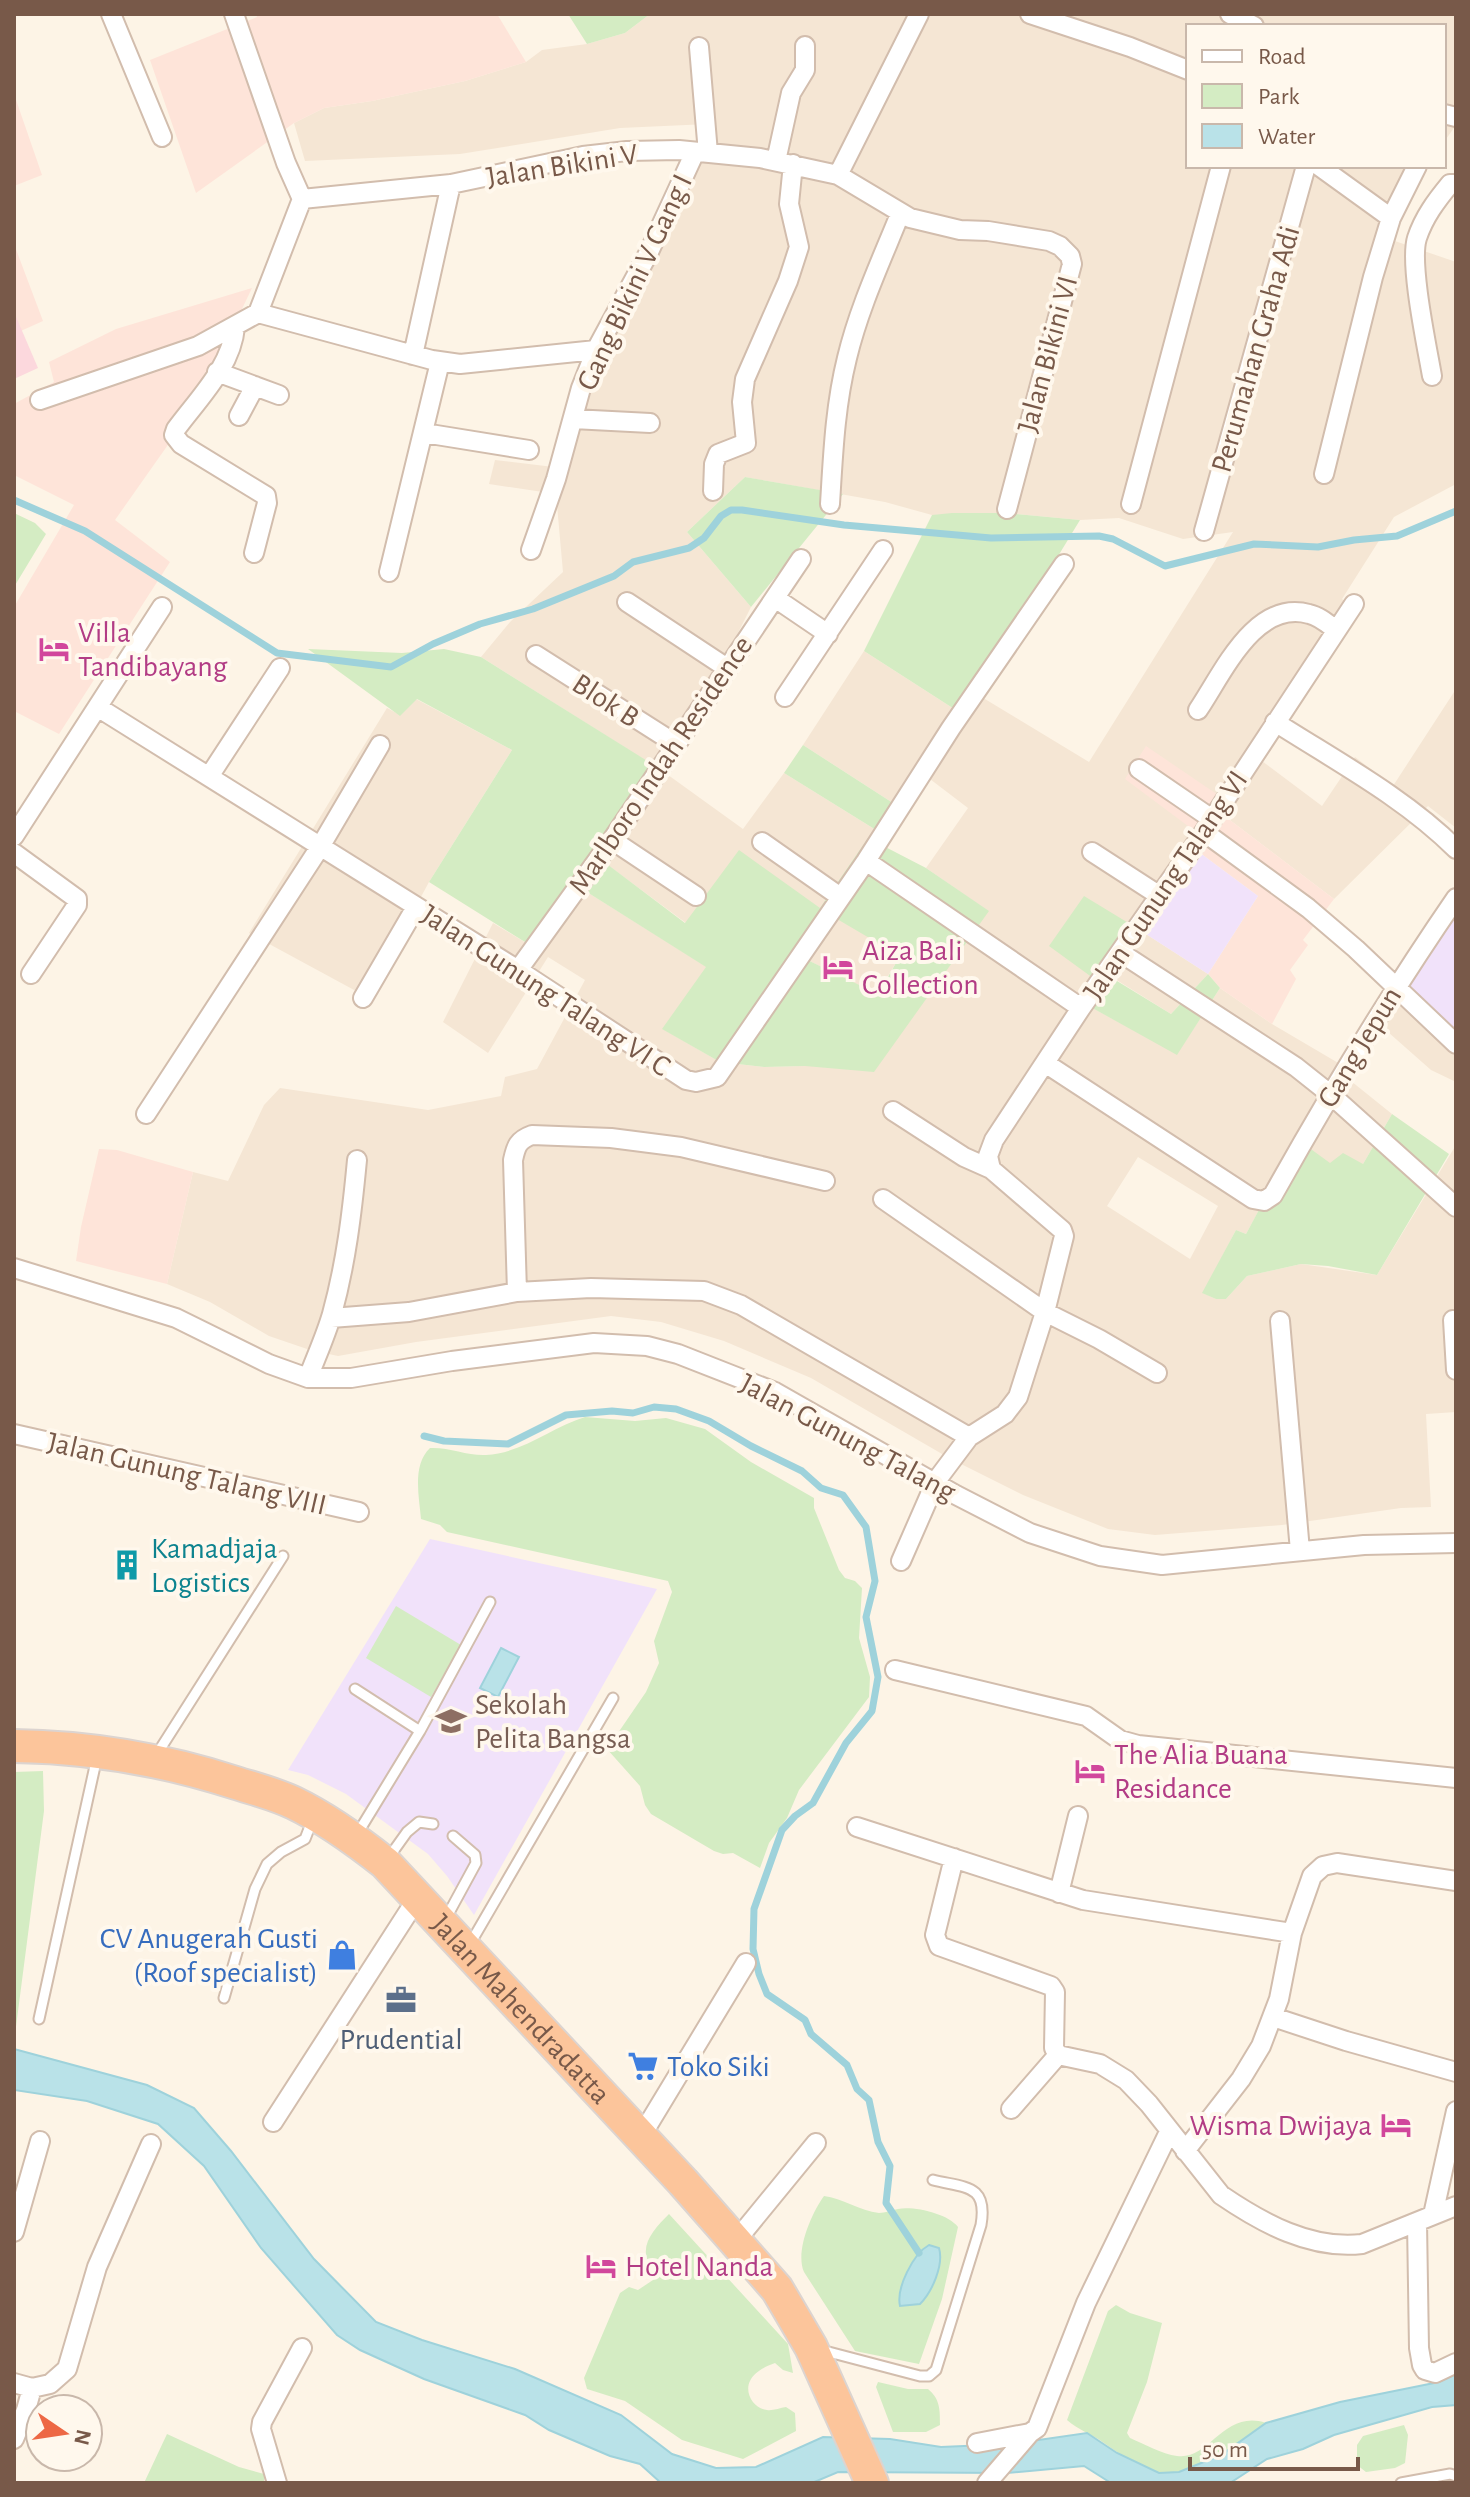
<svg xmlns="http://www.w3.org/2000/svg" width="1470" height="2497" font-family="'Alegreya Sans',sans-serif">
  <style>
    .residential { fill: #f5e6d4; fill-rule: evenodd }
    .commercial { fill: #fee4d9 }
    .education { fill: #f1e2fa }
    .medical { fill: #fcd8dd }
    .green { fill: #d4ecc3; fill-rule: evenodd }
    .water { fill: #b9e2e8; stroke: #9ed2db; stroke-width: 2 }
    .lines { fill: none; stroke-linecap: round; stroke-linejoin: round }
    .stream { stroke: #9ed2db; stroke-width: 7 }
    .service-casing { stroke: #d2bdad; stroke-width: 13 }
    .minor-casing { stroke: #d2bdad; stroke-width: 22 }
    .trunk-casing { stroke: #dcd4d0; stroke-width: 36 }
    .service { stroke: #fff; stroke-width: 9 }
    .minor { stroke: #fff; stroke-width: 18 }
    .trunk { stroke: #fcc59b; stroke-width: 32 }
    .labels { text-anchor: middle; stroke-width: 8; stroke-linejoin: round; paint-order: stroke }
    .street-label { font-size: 30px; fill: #785949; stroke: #fff8ed }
    .hotel-label { font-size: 30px; fill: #b23c85; stroke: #fff8ed; text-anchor: start }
    .culture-label { font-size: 30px; fill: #0d838f; stroke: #fff8ed; text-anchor: start }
    .education-label { font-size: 30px; fill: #785e54; stroke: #fff8ed; text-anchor: start }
    .shop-label { font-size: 30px; fill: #366cbe; stroke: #fff8ed; text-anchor: end }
    .service-label { font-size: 30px; fill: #4e5e75; stroke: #fff8ed }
  </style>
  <rect width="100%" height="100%" fill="#fdf4e6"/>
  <!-- residential -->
  <path class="residential" d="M650,14H1456V125L1444,142V26H1188V166H1427L1402,202L1392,240L1456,262V484L1394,517L1342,599L1352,607L1250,752L1322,806L1355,757L1393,786L1456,689V828L1428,806L1334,899L1214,808L1135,927L1208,974L1171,1014L1099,969L1078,1000L1177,1054L1220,988L1272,1024L1340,1064L1336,1069L1392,1114L1363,1164H1330L1297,1140L1246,1234L1236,1230L1203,1293L1216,1299H1226L1247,1276L1301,1264L1377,1275L1456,1145V1412L1426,1414L1431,1507L1401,1508L1282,1525L1155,1535L1108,1529L1023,1495L949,1458L811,1378L724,1341L661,1322L611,1316L416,1342L338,1356L310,1350L269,1336L210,1302L167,1284L193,1172L228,1181L264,1105L280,1088L428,1110L501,1096L505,1077L537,1069L585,980L548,957L488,1053L443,1022L493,923L533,947L571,882L707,967L663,1029L720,1062L764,1067L805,1066L988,911L926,868L968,808L922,773L896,805L803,745L864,651L962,714L975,693L1089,762L1233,532L1183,539L1119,518L1080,520L1006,513L932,515L885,502L745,477L687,532L751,607L731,647L657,767L743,829L784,773L876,830L868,838L900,956L877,994L793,953L686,923L590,852L656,767L481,657L510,622L563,572L556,494L489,484L495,460L562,468L570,433L649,249L708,124L620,128L460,154L305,161L294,123L324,108L372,101L465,81L526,62L542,50L587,44L625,33ZM1138,1157L1218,1206L1190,1259L1107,1206Z
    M416,699L512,750L429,882L367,997L249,933L387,708L400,715Z
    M1389,986L1456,1041V1082L1431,1070L1371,1017Z"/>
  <!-- commercial -->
  <path class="commercial" d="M256,14H497L526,62L465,81L372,101L324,108L294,123L196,193L150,60L257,17Z
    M14,94L42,175L14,186Z
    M14,244L43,321L14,334Z
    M252,288L196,405L115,520L170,562L59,734L14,711V607L74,505L14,475V404L54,382L49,362L116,329Z
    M1146,746L1221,797L1214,808L1334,899L1303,940L1308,945L1290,970L1296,979L1272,1024L1220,988L1208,974L1258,896L1188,844L1196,832L1125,779Z
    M99,1149L117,1150L193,1172L167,1284L76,1261L81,1227Z"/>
  <!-- education -->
  <path class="education" d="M1188,844L1258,896L1208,974L1135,927Z
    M1456,893V1041L1389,986Z
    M430,1539L657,1589L474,1915L447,1876L428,1854L346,1794L308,1775L288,1770Z"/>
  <!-- medical -->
  <path class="medical" d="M14,312L38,368L14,379Z"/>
  <!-- green -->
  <path class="green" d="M568,14H650L625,33L587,44Z
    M745,477L843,494L751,607L687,532Z
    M14,513L35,523L46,534L14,587Z
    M952,513H1006L1080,520L962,714L864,651L932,515Z
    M308,649L402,653L444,649L481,657L657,767L591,852L685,923L739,850L820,908L868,838L926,868L989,911L874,1072L805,1066L764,1067L720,1062L662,1029L706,967L571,882L533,947L429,882L512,750L417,699L400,716ZM820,909L900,956L878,994L793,953Z
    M803,745L896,805L876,830L784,773Z
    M1084,896L1135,927L1099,970L1171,1014L1208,974L1220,988L1177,1055L1078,1000L1093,978L1049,946Z
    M1392,1114L1449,1154L1377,1275L1328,1266L1301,1264L1247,1276L1226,1299H1216L1202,1293L1236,1230L1246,1234L1297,1139L1330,1163L1343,1153L1363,1164Z
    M585,1417L635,1421L666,1418L705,1429L751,1462L814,1498V1508L839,1570L845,1578L855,1581L862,1588L859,1638L870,1677L869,1697L799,1790L787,1818L769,1843L760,1868L733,1853L723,1854L714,1851L651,1814L645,1805L640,1786L607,1749L646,1692L659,1663L654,1641L672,1592L668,1581L447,1532L440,1525L421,1519C419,1496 412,1465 430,1448C449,1447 468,1456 486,1455C523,1453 552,1427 585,1417Z
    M396,1606L461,1645L431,1697L366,1658Z
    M43,1771L44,1811L14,2042V1772Z
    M824,2196C842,2198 860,2211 879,2213C885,2213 892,2210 898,2209C915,2206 948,2214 958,2227L942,2299L919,2364L855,2351L804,2272C795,2252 811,2214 824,2196Z
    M669,2214L788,2344L793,2373L783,2370L775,2363C766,2366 754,2372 750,2381C744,2393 754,2409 767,2410C772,2411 780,2408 786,2407L795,2413L796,2431L743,2459L682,2440L625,2401L587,2389L584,2378L620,2293L629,2287L638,2290L653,2280L654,2270C635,2249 653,2230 669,2214Z
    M1116,2305L1130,2313L1162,2323L1147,2382L1127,2433L1130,2438C1144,2444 1162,2454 1177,2456C1209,2461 1224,2409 1266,2423C1239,2442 1196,2478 1159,2473C1144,2471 1117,2452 1104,2443C1092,2434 1078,2430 1067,2420L1108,2311Z
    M878,2382L908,2389H928C940,2399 940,2409 940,2425L926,2432H893L876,2387Z
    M1404,2425L1408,2435L1405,2463L1395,2468L1366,2472L1357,2465V2445L1363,2436Z
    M167,2434L239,2467L264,2474V2483H144Z"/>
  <!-- water -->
  <path class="water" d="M501,1648L519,1657L498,1697L480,1688Z
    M14,2049L147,2085L194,2108L231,2151L314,2259L376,2322L422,2340L515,2369L621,2415L672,2454L716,2468L756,2467L823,2437L890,2439L941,2447L1010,2444L1087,2433L1117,2453L1159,2473L1179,2472L1221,2455L1266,2423L1340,2402L1439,2382L1456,2374V2405L1432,2407L1334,2435L1303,2449L1267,2459L1230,2483H1111L1084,2466L1007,2473L838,2472L812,2483H661L640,2464L610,2456L549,2430L525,2415L424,2379L360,2350L337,2335L261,2248L204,2166L158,2124L87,2101L14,2090Z
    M929,2245L939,2248C944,2265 932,2292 920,2304L900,2306C896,2288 913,2254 929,2245Z"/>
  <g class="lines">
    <!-- stream -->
    <path class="stream" d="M14,500L85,531L277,653L391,667L433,644L480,624L533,609L614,576L633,562L689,548L704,538L721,516L731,510H742L844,525L991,538L1099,536L1113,539L1165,566L1254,544L1318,547L1354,540L1397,536L1456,511
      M424,1436L444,1441L508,1444L566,1415L612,1411L633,1413L654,1407L676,1409L709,1421L751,1446L802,1471L821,1488L843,1495L866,1527L875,1581L866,1617L878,1677L872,1711L846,1743L813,1803L795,1816L782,1830L754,1909L753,1949L759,1974L767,1994L805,2020L811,2034L847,2065L857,2089L869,2100L878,2142L890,2166L886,2203L919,2253"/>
    <!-- service casing -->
    <g class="service-casing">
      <path id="service" d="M355,1689L420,1731
        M157,1754L283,1556
        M356,1836L420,1731L490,1602
        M387,1860L407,1832L419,1822L433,1824
        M445,1920L476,1863L475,1855L453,1836
        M470,1944L613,1698
        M224,1998L255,1889L267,1864L281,1852L305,1839L312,1821
        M39,2019L97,1757
        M821,2350L920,2376H929L936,2370L981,2225C988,2184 965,2188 933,2180
        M1401,2483L1450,2474L1456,2476"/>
    </g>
    <!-- minor casing -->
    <g class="minor-casing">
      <path id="minor" d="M111,14L162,137
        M234,14L286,163L302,199
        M1030,14L1130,47L1188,70
        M1230,14L1254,26
        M699,47L708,153
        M1444,114L1456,117
        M776,161L791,93L805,70V46
        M1319,166L1391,218
        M838,175L919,14
        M302,199L451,184L583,156L627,151L679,150L760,158L838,175L910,218L960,230L988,231L1049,241L1060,246L1070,256L1072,264L1007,509
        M258,313L432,360L460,364L596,350
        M235,327C232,366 198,399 176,429L174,435L181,444L266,496L267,503L254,553
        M413,355L451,184
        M217,372L279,395
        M1432,376C1427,347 1409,263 1417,238C1424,217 1436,201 1450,184H1456
        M40,400L198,346L258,313L302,199
        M239,416L255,386
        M573,419L650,423
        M424,433L529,450
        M1324,474L1373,277L1391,218L1417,166
        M713,491L714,464L718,454L746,443L742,402L745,379L788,281L799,247L789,204L793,164
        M830,504C833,455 835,406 847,358C859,308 881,261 900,214
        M1131,504L1221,166
        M1204,531L1306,166
        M531,550L556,479L581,388L596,350L648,254L695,152
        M389,572L440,362
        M775,598L828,634
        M627,602L727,668
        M536,655L676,744
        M785,697L883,550
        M99,708L518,970L686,1080L696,1082L717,1077L866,861L951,728L1064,564
        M1198,710C1223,673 1255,599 1309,614C1319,616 1328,624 1336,630
        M1275,722C1336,761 1405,798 1456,849
        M1139,769L1212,819
        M210,775L280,668
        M1204,832L1308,908L1356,949L1456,1044
        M14,836L162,607
        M612,840L696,896
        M762,842L839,896
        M1092,852L1160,896
        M14,853L77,899V905L31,974
        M866,861L1081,1008
        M1121,953L1296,1067L1330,1094L1456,1207
        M518,970L612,840L801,559
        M363,998L416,907
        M1045,1063L1253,1199L1264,1201L1273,1195C1330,1093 1390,994 1456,898
        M893,1111L964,1157L991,1169L1062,1230L1064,1236L1045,1312L1018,1397L1005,1414L969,1437L936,1481L901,1561
        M146,1114L320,847L380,745
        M991,1169L988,1156L994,1140L1081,1008L1204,832L1354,604
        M883,1199L1045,1312L1099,1339L1157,1373
        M14,1268L176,1318L269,1364L308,1378H351L452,1361L594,1343L647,1346L678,1354L775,1392L956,1495L1030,1533L1100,1556L1162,1565L1364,1545L1456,1543
        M517,1292L513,1160C516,1146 518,1140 532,1135L611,1138L681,1147L825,1181
        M331,1318L409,1312L517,1292L591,1288L704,1291L741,1305L969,1437
        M1453,1320L1456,1370
        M1280,1321L1300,1551
        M308,1378C316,1357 326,1335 332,1314C346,1263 352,1213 357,1160
        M14,1434L359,1512
        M895,1670L1086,1716L1120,1740L1138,1745L1456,1778
        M857,1827L1083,1900L1292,1933
        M954,1858L935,1935L939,1946L1051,1986L1055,1992L1054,2048L1058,2055L1100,2064L1126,2080L1149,2104L1221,2195C1262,2223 1311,2250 1362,2244L1456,2206
        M1059,1893L1078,1816
        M1273,2017L1346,2041L1456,2072
        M1011,2109L1058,2055
        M273,2122L418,1897
        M640,2138L746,1963
        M1185,2151L1241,2079L1261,2046L1279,1999L1292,1933L1312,1876L1323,1866L1337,1863L1456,1881
        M1433,2215L1456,2111
        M1417,2222L1419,2348L1422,2365L1425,2370L1435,2373L1456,2363
        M14,2232L40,2141
        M735,2242L816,2143
        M14,2383L32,2388L50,2384L67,2369L97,2267L151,2144
        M14,2439L26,2410L32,2388
        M977,2443L1030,2433L1037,2428L1086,2303L1169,2132
        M277,2483L261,2429L262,2422L302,2348
        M987,2483L1030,2433"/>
    </g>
    <!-- trunk casing -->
    <g class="trunk-casing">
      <g id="trunk">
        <path id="s1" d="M14,1746C92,1747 162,1759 236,1783C255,1789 275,1794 294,1803C327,1819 356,1840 385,1863L683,2182L777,2289L811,2347L872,2483"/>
      </g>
    </g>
    <!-- service -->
    <use href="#service" class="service"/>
    <!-- minor -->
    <use href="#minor" class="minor"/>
    <!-- trunk -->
    <use href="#trunk" class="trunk"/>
  </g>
  <!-- icons -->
  <defs>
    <g id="hotel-bare" transform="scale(2.4)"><path d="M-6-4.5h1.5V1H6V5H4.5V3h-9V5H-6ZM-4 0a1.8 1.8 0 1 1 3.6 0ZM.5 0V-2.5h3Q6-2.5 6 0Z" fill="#d1479c" stroke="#fff8ed" stroke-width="2.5" paint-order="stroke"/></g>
    <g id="building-bare" transform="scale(2.4)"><path d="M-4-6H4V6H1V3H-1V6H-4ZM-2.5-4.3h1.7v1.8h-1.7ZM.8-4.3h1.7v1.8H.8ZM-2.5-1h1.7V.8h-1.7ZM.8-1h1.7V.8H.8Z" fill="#0f9aa8" stroke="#fff8ed" stroke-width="2.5" paint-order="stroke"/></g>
    <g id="school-bare" transform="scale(2.4)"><path d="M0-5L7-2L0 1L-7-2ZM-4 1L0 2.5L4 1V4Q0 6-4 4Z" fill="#8d6e63" stroke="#fff8ed" stroke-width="2.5" paint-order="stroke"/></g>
    <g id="shop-bare" transform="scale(2.4)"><path d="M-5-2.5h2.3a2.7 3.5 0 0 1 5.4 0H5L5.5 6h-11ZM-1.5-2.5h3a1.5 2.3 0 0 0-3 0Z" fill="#3f7fe0" stroke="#fff8ed" stroke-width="2.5" paint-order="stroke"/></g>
    <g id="office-bare" transform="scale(2.4)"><path d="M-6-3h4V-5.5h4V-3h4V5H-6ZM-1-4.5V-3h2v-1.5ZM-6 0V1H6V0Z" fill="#5c6f8a" stroke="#fff8ed" stroke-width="2.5" paint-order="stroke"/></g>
    <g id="supermarket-bare" transform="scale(2.4)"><path d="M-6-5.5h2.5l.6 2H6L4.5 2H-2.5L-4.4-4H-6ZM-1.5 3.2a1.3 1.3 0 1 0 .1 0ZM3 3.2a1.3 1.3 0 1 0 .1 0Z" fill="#3f7fe0" stroke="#fff8ed" stroke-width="2.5" paint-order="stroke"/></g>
  </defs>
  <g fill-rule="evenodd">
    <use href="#hotel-bare" x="54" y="649"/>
    <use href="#hotel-bare" x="838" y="967"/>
    <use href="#building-bare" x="127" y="1565"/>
    <use href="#school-bare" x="451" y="1721"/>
    <use href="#hotel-bare" x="1090" y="1771"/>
    <use href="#shop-bare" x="342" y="1955"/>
    <use href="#office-bare" x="401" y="2000"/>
    <use href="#supermarket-bare" x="643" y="2066"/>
    <use href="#hotel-bare" x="1396" y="2125"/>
    <use href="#hotel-bare" x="601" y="2266"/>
  </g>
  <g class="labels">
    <!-- street labels -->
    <g class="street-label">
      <text transform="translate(562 165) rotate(-9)" y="10">Jalan Bikini V</text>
      <text transform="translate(634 282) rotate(-65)" y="10">Gang Bikini V Gang I</text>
      <text transform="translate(1255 349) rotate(-74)" y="10">Perumahan Graha Adi</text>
      <text transform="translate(1047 354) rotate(-75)" y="10">Jalan Bikini VI</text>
      <text transform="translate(606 700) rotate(33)" y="10">Blok B</text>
      <text transform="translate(660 765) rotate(-56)" y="10">Marlboro Indah Residence</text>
      <text transform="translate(1165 885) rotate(-56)" y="10">Jalan Gunung Talang VI</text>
      <text transform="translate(546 990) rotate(33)" y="10">Jalan Gunung Talang VI C</text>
      <text transform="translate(1359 1047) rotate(-59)" y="10">Gang Jepun</text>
      <text transform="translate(848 1437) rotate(28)" y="10">Jalan Gunung Talang</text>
      <text transform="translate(187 1473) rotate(13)" y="10">Jalan Gunung Talang VIII</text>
      <text dy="10" stroke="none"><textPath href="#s1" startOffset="596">Jalan Mahendradatta</textPath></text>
    </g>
    <!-- hotel labels -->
    <g class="hotel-label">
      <text x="78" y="642">Villa<tspan x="78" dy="34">Tandibayang</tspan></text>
      <text x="862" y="960">Aiza Bali<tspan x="862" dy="34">Collection</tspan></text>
      <text x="1114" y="1764">The Alia Buana<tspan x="1114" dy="34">Residance</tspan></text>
      <text x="1372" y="2135" text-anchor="end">Wisma Dwijaya</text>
      <text x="625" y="2276">Hotel Nanda</text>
    </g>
    <!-- culture labels -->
    <g class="culture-label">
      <text x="151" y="1558">Kamadjaja<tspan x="151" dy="34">Logistics</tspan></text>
    </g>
    <!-- education labels -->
    <g class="education-label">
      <text x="475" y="1714">Sekolah<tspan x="475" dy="34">Pelita Bangsa</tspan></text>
    </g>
    <!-- shop labels -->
    <g class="shop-label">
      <text x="318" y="1948">CV Anugerah Gusti<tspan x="318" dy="34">(Roof specialist)</tspan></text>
      <text x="667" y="2076" text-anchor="start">Toko Siki</text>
    </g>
    <!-- service labels -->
    <g class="service-label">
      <text x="401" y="2049">Prudential</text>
    </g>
  </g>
  <!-- border -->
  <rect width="1470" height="2497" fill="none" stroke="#785949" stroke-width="32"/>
  <!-- legend -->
  <rect x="1186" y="24" width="260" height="144" fill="#fff8ed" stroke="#c9b8ab" stroke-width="2"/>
  <rect x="1202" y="50" width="40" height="12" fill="#ffffff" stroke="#c9b8ab" stroke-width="2"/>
  <text x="1258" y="64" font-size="24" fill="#785949">Road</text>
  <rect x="1202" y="84" width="40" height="24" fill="#d4ecc3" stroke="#c9b8ab" stroke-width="2"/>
  <text x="1258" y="104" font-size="24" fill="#785949">Park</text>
  <rect x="1202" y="124" width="40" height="24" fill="#b9e2e8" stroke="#c9b8ab" stroke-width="2"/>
  <text x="1258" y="144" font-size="24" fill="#785949">Water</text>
  <!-- north arrow -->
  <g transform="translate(64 2433) rotate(103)"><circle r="38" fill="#fff8ed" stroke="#c9b8ab" stroke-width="2"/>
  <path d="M0-6L14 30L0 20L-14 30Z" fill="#ed6845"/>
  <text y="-12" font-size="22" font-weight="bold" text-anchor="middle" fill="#785949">N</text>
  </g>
  <!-- scale -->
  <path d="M1190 2457v12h168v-12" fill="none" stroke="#785949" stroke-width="4"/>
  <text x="1202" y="2457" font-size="24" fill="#785949" stroke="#fff8ed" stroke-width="6" paint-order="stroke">50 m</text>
</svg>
